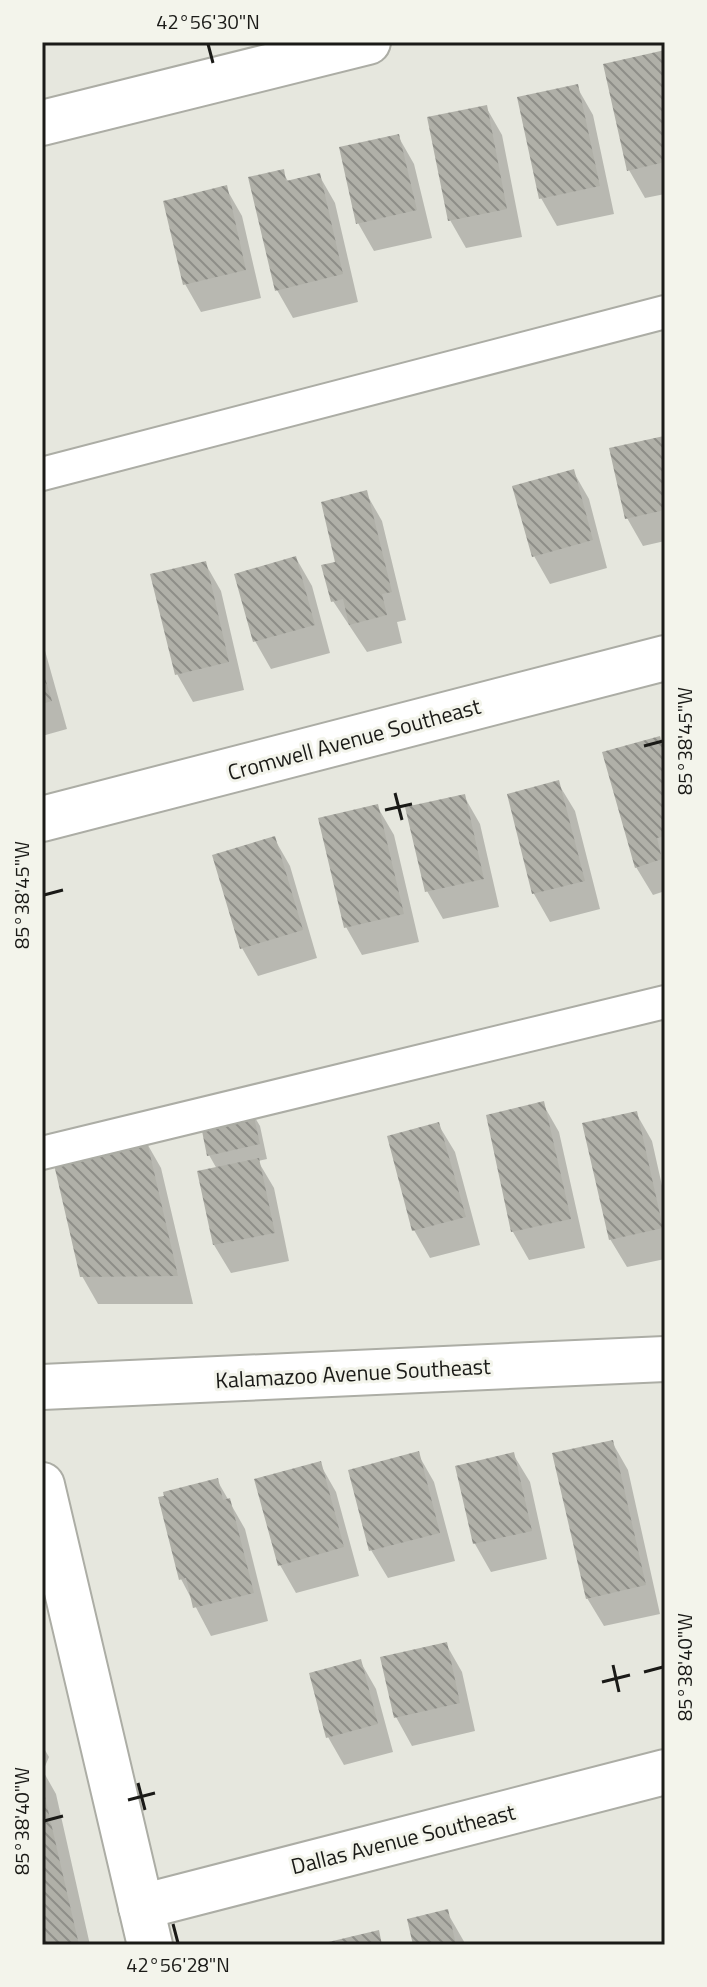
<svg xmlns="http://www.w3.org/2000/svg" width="707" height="1987" font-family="'Titillium Web',sans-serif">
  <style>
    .shadow { fill: #0003 }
    .building { fill: url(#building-back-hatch) }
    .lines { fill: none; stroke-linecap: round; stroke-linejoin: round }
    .lane-casing { stroke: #acada5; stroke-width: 36 }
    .street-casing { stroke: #acada5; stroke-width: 48 }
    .secondary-casing { stroke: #acada5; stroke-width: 48 }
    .lane { stroke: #fff; stroke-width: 32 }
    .street { stroke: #fff; stroke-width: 44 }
    .secondary { stroke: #fff; stroke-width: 44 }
    .ticks { fill: none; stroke: #1a1a17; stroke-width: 3 }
    .labels { text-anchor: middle; stroke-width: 6; stroke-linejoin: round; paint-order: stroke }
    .street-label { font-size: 22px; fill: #1a1a17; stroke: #f3f4eb }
    .neatline { fill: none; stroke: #1a1a17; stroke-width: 3 }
    .ticks-label { font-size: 20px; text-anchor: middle; fill: #1a1a17 }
  </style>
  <defs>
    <pattern id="building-back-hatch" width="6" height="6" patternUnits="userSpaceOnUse" patternTransform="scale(2)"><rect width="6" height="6" fill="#b0b0a8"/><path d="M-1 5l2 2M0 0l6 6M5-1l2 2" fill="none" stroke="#8e8e88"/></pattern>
  </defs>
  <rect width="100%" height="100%" fill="#e6e7de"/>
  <!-- shadow -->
  <path class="shadow" d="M665,52V194L645,198L629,170Z
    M577,87L593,115L614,214L557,226L541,198Z
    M486,107L502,135L522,237L466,248L450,220Z
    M398,136L414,164L432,238L374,251L358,223Z
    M283,172L289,183L319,175L335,203L358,302L293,318L277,290Z
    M226,188L242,216L261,298L201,312L185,284Z
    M663,438L665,541L643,546L627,518Z
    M573,471L589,499L607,568L550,584L534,556Z
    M366,493L382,521L406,620L397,622L402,643L367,652L333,601L338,563Z
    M296,558L312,586L330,653L271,669L255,641Z
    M205,563L221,591L244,690L193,702L177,674Z
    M42,640L67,729L42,736Z
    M659,738L665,749V891L653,895L636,867Z
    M558,783L575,811L600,909L550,922L534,894L510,795Z
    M464,796L480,824L499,907L443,919L427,891Z
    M377,806L394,835L419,942L362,955L346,927Z
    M274,838L290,866L317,958L258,976L242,948Z
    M543,1104L559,1132L585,1248L529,1260L513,1232L488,1116Z
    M251,1111L260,1126L267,1159L258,1161L274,1188L289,1261L231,1273L214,1245L199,1173L217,1169L209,1155Z
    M636,1113L652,1141L665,1199V1259L627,1267L610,1239Z
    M438,1124L455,1152L480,1245L430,1258L414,1230Z
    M145,1140L161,1168L193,1304H98L82,1276Z
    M612,1442L628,1470L660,1614L604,1626L587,1598Z
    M418,1454L434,1482L455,1561L388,1578L371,1550Z
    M513,1454L530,1482L547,1559L491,1572L475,1544L458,1467Z
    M320,1464L336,1492L359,1576L296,1593L280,1565Z
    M217,1480L245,1529L268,1621L211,1636L181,1579L167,1497Z
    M446,1644L462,1672L475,1731L412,1746L396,1717Z
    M360,1661L376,1689L393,1752L344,1765L328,1737Z
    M42,1745L49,1757L43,1771L56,1794L90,1945H42Z
    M447,1912L466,1945H415Z"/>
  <!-- building -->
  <path class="building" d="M665,50V162L627,171L603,64Z
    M578,84L600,186L539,199L517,97Z
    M487,105L507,209L448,221L427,117Z
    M399,134L417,210L356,224L339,147Z
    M284,169L286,181L320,173L343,274L275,291L248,177Z
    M227,185L246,270L183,285L163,201Z
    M664,436L665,510L625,519L609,448Z
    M574,469L593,540L532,557L512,486Z
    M367,490L392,592L382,594L387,615L349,625L343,599L331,602L321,565L335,562L321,502Z
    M296,556L315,625L253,642L234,574Z
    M206,561L229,662L175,675L150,574Z
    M42,668L52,701L42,704Z
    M660,736L665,755V836L657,838L662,859L635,868L602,752Z
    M559,780L585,881L532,894L507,794Z
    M465,794L484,879L425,892L405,807Z
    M378,804L404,914L344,928L318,818Z
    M275,836L303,930L240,949L212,855Z
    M544,1101L571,1219L511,1232L486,1115Z
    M252,1108L260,1144L207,1156L200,1121Z
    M637,1111L663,1228L609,1240L582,1123Z
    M439,1122L466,1217L412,1231L387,1136Z
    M146,1137L178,1276L80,1277L53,1160Z
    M259,1158L275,1233L213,1245L197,1171Z
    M613,1440L646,1585L586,1599L552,1453Z
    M419,1451L440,1533L369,1551L348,1470Z
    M514,1452L532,1531L473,1544L455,1466Z
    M321,1461L344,1547L278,1566L254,1479Z
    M218,1478L223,1500L230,1498L254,1593L193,1608L186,1578L179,1580L158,1497L164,1496L163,1492Z
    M447,1642L460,1703L394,1718L380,1657Z
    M361,1659L378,1724L326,1738L309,1673Z
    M42,1788H43L79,1945H42Z
    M448,1909L456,1945H413L407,1919Z
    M379,1930L382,1945H320V1944Z"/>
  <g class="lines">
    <!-- lane casing -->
    <g class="lane-casing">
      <path id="lane" d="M42,474L665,312
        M42,1153L665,1002"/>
    </g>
    <!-- street casing -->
    <g class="street-casing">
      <path id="street" d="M42,123L368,42
        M42,819L665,658
        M141,1907L665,1772"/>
    </g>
    <!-- secondary casing -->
    <g class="secondary-casing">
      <path id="secondary" d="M42,1387L665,1359
        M42,1485L150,1945"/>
    </g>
    <!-- lane -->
    <use href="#lane" class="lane"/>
    <!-- street -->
    <use href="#street" class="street"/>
    <!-- secondary -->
    <use href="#secondary" class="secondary"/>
  </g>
  <!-- ticks -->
  <path class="ticks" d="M208,44L213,63M644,746L663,741M395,793L402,820M385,810L412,804M44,895L63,890M613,1665L619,1692M644,1672L663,1667M602,1682L630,1675M138,1783L145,1810M128,1800L155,1793M44,1821L63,1816M173,1924L178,1943"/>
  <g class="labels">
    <!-- street labels -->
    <g class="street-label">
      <text transform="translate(354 739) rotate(-15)" y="8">Cromwell Avenue Southeast</text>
      <text transform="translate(353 1373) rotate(-3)" y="8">Kalamazoo Avenue Southeast</text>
      <text transform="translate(403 1839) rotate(-14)" y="8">Dallas Avenue Southeast</text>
    </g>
  </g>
  <!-- border -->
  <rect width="707" height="1987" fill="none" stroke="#f3f4eb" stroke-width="88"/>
  <rect x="44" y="44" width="619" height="1899" class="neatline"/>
  <g class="ticks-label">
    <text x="208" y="29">42°56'30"N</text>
    <text transform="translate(685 741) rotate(-90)" y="7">85°38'45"W</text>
    <text transform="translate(22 895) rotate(-90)" y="7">85°38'45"W</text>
    <text transform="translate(685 1667) rotate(-90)" y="7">85°38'40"W</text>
    <text transform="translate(22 1821) rotate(-90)" y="7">85°38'40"W</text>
    <text x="178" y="1972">42°56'28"N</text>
  </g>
</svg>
